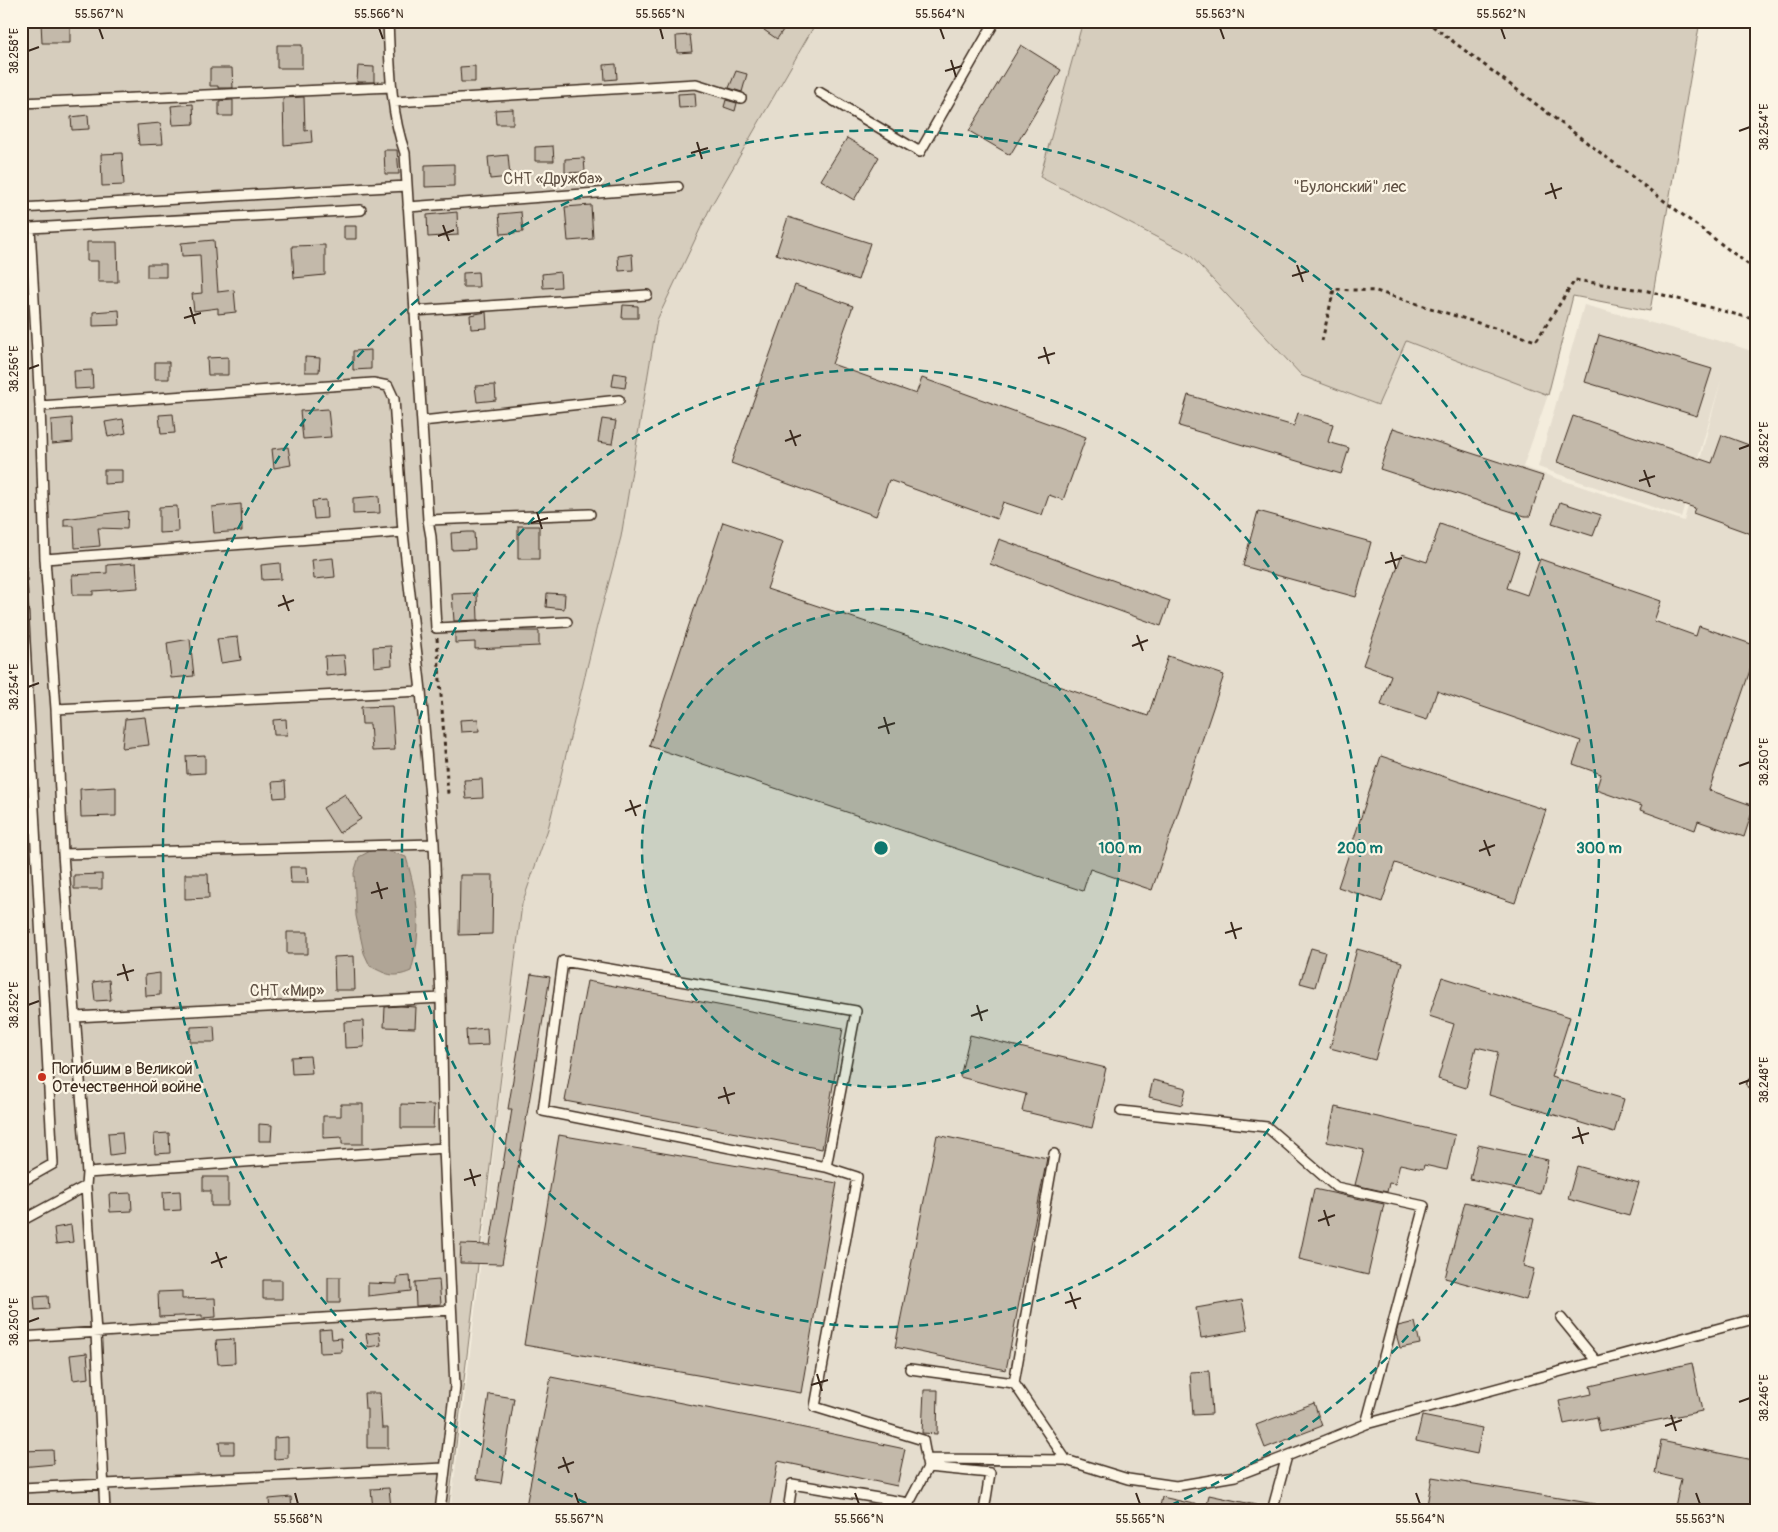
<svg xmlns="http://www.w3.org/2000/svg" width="1778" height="1532" font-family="Pangolin,sans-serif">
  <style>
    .built { fill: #e5ddce }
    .green { fill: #d6cdbd; stroke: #887c6e }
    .water { fill: #b0a596; stroke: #817466 }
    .building { fill: #c3b9aa; stroke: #3b2a1e }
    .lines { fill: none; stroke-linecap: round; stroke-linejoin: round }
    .lane-casing { stroke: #3b2a1e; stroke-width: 12 }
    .path { stroke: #3b2a1e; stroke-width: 3; stroke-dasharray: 4 4; stroke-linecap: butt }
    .lane { stroke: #fcf5e5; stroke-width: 9 }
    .ticks { fill: none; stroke: #3b2a1e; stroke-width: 2 }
    .ring { fill: none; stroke: #0f766e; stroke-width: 2.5; stroke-dasharray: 9 6 }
    .poi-dot { fill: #c8321e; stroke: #fcf5e5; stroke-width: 2 }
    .labels { text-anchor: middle; stroke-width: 4.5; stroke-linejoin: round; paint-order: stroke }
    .park-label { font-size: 16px; fill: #625346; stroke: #fcf5e5 }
    .poi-label { font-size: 16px; fill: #3b2a1e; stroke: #fcf5e5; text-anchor: start }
    .centre { fill: #0f766e; stroke: #fcf5e5; stroke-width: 2.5 }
    .ring-label { font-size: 15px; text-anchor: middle; font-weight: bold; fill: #0f766e; stroke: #fcf5e5; stroke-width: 4.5; stroke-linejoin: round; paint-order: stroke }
    .neatline { fill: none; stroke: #3b2a1e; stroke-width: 2 }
    .ticks-label { font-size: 12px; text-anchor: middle; fill: #3b2a1e }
  </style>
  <rect width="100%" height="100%" fill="#f4eddd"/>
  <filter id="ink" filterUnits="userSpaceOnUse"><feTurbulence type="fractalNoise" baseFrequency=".02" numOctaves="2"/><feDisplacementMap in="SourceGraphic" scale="10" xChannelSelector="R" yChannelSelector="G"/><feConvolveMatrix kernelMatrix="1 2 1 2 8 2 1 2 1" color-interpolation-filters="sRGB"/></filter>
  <g filter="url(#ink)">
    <!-- built -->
    <path class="built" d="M817,21H1083L1040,178L1189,254L1302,376L1378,405L1406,341L1548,395L1523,467L1684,521L1721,380L1681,517L1538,467L1584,305L1731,344L1757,353V1511H450L472,1337L522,904L548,829L597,626L621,537L657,320L711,206Z"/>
    <!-- green -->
    <path class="green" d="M21,21H817L711,206L657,320L621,537L597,626L548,829L522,904L448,1511H21Z
      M1083,21H1700L1650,311L1573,296L1548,395L1406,341L1378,405L1302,376L1189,254L1040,177Z"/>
    <!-- water -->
    <path class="water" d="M372,850L392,852L406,857C418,899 423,928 411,971C393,979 386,974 370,966L364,953L356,916L354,873L359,857Z"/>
    <!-- building -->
    <path class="building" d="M70,21V43H42L41,22Z
      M769,21H789L777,39L764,30Z
      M690,35L692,52L677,53L676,36Z
      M277,45H302V68H277Z
      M1021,45L1061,70L1010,155L969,131Z
      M616,64L617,79L605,80L604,65Z
      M358,66L374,67V82H357Z
      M475,66V82H461L460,67Z
      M210,68H232L233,88H218V86H210Z
      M736,71L747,74L742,92L729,88Z
      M695,93L696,107L679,108L678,94Z
      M304,97L305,131L311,130L312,142L284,145L283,98Z
      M233,100V116H219V101Z
      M726,100L737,103L735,111L724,107Z
      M193,104L194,124L173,125L171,106Z
      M513,109V124H496L495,110Z
      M88,115L89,129L72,130L71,117Z
      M161,123L163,144L139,145L137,125Z
      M847,138L879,157L854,200L821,180Z
      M553,146L554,161H535V147Z
      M384,150H397L399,174H385Z
      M122,153L124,185L102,186L101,154Z
      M508,155L510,177L490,179L488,157Z
      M584,158L585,172L565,173V159Z
      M454,164V186L425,187V165Z
      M591,205L593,239L568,241L565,207Z
      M457,212L458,235L428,237L427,215Z
      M521,212L523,232L501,234L499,214Z
      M788,217L870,243L858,280L776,254Z
      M344,226H356V239H344Z
      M214,240L218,292L234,290L236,312L218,314V308L194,311L192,294L202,293L200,255L182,256L181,243Z
      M87,242H117L118,282H98V261H87Z
      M325,245V275L294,278L292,246Z
      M632,254L633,270L619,271L618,256Z
      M147,264H166V277H147Z
      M478,272L479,287H463V273Z
      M560,272L561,287L543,288L542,274Z
      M795,285L853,306L832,364L916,394L922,378L1086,437L1063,500L1049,495L1042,515L1003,502L997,519L889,480L876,516L731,463Z
      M623,305L638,306V318H622Z
      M119,310L120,325L93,326V312Z
      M486,312L487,328L471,329L470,315Z
      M1599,335L1712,369L1697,416L1585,382Z
      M371,350V369L353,370V351Z
      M228,357V375H208L207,358Z
      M305,357L320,358L319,372H305Z
      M155,362H169V379H155Z
      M92,370L93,388L75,389L74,371Z
      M614,373L627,375L625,388L612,386Z
      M495,385L496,400L477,402L475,386Z
      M1188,395L1294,426L1298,413L1333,424L1328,442L1349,448L1341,474L1179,426Z
      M328,409L331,437L303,439L300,411Z
      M173,414L175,433L161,434L159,415Z
      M1573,416L1712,463L1722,435L1757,448V536L1693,513L1695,508L1557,462Z
      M72,418L73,442L52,444L51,420Z
      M123,419L126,433L108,437L105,422Z
      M602,419L616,421L612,444L598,442Z
      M1393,428L1543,476L1530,516H1525L1380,469Z
      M288,447L291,465L274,468L272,449Z
      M104,470H122V483L104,484Z
      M379,496L380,513L353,514V498Z
      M326,500L327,518L314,519L312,501Z
      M1560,502L1601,515L1593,536L1552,523Z
      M241,504L242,531L214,533L212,507Z
      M177,506L178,532L159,533V507Z
      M128,511L127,529L98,528L100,546L75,548L74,526H64V519Z
      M1258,511L1371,542L1356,597L1243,566Z
      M723,522L783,542L767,589L1148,716L1168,656L1224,675L1152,890L1090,869L1083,891L649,746Z
      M1440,524L1519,552L1507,588L1527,595L1540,559L1661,601L1654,621L1696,636L1699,626L1757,646V650L1709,790L1754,806L1744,837L1698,821L1695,830L1640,810L1642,806L1596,790L1601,774L1573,764L1581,741L1437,691L1427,720L1381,705L1391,675L1363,665L1402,554L1427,562Z
      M518,526H539V559H518Z
      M468,532H474L475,549L452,550L451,533Z
      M999,539L1170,601L1161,626L990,564Z
      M333,558L335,577L314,579L312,560Z
      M136,563L138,588L93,591V595H73L72,575L107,573V565Z
      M280,563L281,579L262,580L261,565Z
      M477,593L478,620L454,621L452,594Z
      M547,593L565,594L564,609L546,607Z
      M505,631H539V646L475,649V642L455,643V633Z
      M238,637L241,660L221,663L217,639Z
      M190,639L194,676L171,678L167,643Z
      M391,646L392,665L374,667L373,647Z
      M344,655L346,674L326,676L325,656Z
      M392,706L395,750L372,751L370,724H362L361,707Z
      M145,717L149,745L122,748L125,719Z
      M286,719L287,735H274L273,720Z
      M478,719L479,731L461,732L460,720Z
      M205,755V773L187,774L186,756Z
      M1381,756L1546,810L1515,903L1395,863L1382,902L1338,887Z
      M482,779L483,798L466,799L464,780Z
      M285,781L286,797L274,798L272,782Z
      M116,787V816L81,817L80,789Z
      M345,794L361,819L339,833L323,808Z
      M290,867H307L308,883H291Z
      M102,874V889H74V875Z
      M185,874H208L209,898L185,899Z
      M460,875H493L492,934L459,935Z
      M287,932H308V954H287Z
      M1311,948L1325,952L1315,987L1300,983Z
      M1357,949L1402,962L1375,1060L1330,1048Z
      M354,956L355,990H335L334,957Z
      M160,973V995L146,996L145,975Z
      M531,974L550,977L502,1264L460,1263L461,1244L490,1245L512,1109H508Z
      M1442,977L1570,1017L1551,1077L1624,1099L1614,1133L1489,1095L1498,1052L1476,1047L1466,1088L1438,1079L1454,1024L1429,1016Z
      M109,980L111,1000L95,1001L93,982Z
      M587,981L843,1028L822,1149L565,1101Z
      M400,1006L416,1007L415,1028L384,1027L385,1007Z
      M363,1021L364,1047L345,1048L344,1022Z
      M214,1026L215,1042H190L191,1027Z
      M487,1028L488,1045L467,1046L466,1030Z
      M970,1035L1106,1068L1092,1128L1022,1111L1026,1094L960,1077Z
      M310,1056L312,1073L292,1074L291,1057Z
      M1153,1080L1186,1088L1182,1105L1149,1097Z
      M341,1104H363V1144H342V1137L323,1138V1116H341Z
      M401,1104L434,1105L433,1128H401Z
      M1335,1107L1455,1135L1447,1170L1424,1165L1423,1169L1400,1164L1395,1184L1389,1183L1387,1192L1355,1185L1364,1150L1327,1142Z
      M259,1124L272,1125L271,1141H259Z
      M122,1132L124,1153L110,1155L108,1133Z
      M169,1133L170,1153L155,1154L154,1134Z
      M559,1135L837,1183L801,1393L524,1345Z
      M937,1135L1047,1158L1006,1370L895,1347Z
      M1478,1145L1548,1160L1540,1194L1470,1179Z
      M1577,1166L1639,1183L1629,1216L1568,1199Z
      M203,1177H228V1206H211V1191H203Z
      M1314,1189L1384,1204L1368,1275L1299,1259Z
      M180,1191L181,1210L164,1211L163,1192Z
      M131,1193L132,1211L110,1212L109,1194Z
      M1465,1202L1534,1219L1523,1266L1534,1269L1526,1300L1445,1278Z
      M71,1225L73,1242L56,1244L54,1228Z
      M410,1276L411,1291L368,1296V1283L397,1284V1277Z
      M328,1277H340V1303H328Z
      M263,1280H282V1299H263Z
      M439,1280L441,1304L416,1306L415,1282Z
      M182,1291V1299L215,1298L216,1317L202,1318V1315L159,1317L158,1292Z
      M48,1296L49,1309L35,1310L34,1297Z
      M1242,1300L1248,1330L1201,1338L1196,1308Z
      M1415,1322L1420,1344L1400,1348L1396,1334L1398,1326Z
      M331,1329L332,1339L341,1338L342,1352L320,1353L319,1330Z
      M379,1332L381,1345L368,1347L366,1334Z
      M234,1339L235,1363L218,1364L216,1340Z
      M87,1353L89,1378L73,1380L70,1355Z
      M1692,1363L1702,1411L1600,1432L1597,1417L1564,1424L1559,1401L1592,1394L1590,1386Z
      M1209,1371L1212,1414L1193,1415L1190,1372Z
      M551,1377L747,1416L905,1449L897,1486L778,1461L769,1511H525Z
      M924,1390H938L937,1434L922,1433Z
      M364,1393H380L382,1428H388V1448H367V1409H365Z
      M489,1394L514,1398L501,1483L476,1479Z
      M1314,1403L1322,1426L1265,1448L1256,1425Z
      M1422,1416L1482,1428L1477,1454L1416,1441Z
      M288,1437V1458L274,1459V1438Z
      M1661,1441L1757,1461V1511H1674L1681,1479L1655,1473Z
      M219,1442H234V1454H220Z
      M53,1450L54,1464L21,1467V1451Z
      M1432,1477L1595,1504V1511H1463L1427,1505Z
      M389,1488L391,1508L373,1509L371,1489Z
      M1209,1495L1256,1505L1255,1511H1206Z
      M291,1497L292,1511H270L269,1499Z
      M1162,1497L1198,1505V1511H1159Z"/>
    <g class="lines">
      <!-- lane casing -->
      <g class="lane-casing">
        <path id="lane" d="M388,21C390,65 390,111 405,153L428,520L431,537L436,628L567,622
          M819,92L920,152L995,21
          M394,102L696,84L741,98
          M21,103L392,87
          M408,207L678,187
          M21,208L407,186
          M414,311L647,295
          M40,406L373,383L388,386L394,399L403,532L421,691L434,844L441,998L444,1148L455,1387L440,1511
          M422,421L619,400
          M428,520L590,514
          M45,559L403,532
          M21,567L53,1164L21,1182
          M56,709L421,691
          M63,854L434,844
          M75,1017L441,998
          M1752,1084L1757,1085
          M1121,1111L1267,1127L1336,1187L1424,1206L1366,1424L1287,1456L1272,1511
          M87,1173L444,1148
          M21,1221L86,1186
          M1561,1318L1597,1362
          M21,1337L451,1310
          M910,1369L1014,1383L1054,1154
          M1014,1383L1066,1460L1128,1479L1176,1486L1235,1476L1287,1456
          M1366,1424L1757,1318
          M926,1459L1066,1460
          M928,1467L990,1473L984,1511
          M21,1488L444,1468
          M105,1511L96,1333L86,1186L87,1173L63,854L56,709L45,559L40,406L30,228L361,210
          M788,1511L792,1484L909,1503L928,1467L923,1440L815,1407L857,1177L826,1167L856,1011L563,961L543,1111L826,1167"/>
      </g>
      <!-- path -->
      <path class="path" d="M1426,21L1757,271
        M1322,341L1334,289L1376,291L1536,341L1575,280L1648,291L1757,320
        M437,638L448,794
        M21,932L31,931"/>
      <!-- lane -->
      <use href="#lane" class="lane"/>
    </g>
  </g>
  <!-- ticks -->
  <path class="ticks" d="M99,28L103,39M379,28L383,39M660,28L663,39M940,28L944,39M1220,28L1224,39M1501,28L1505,39M28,51L39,47M951,60L956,77M945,71L962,66M1739,131L1750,127M697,142L702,159M691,153L708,148M1551,183L1556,199M1545,194L1562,188M443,225L449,241M438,236L454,230M1297,265L1303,282M1292,276L1309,271M190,307L195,324M184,318L201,313M1044,347L1049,364M1038,358L1055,353M28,369L39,365M790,430L796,446M785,441L801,435M1739,449L1750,445M1644,470L1650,487M1639,481L1655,476M537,512L542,529M531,523L548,518M1391,552L1396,569M1385,563L1402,558M283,595L289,611M278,606L294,600M1137,635L1143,651M1132,646L1148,640M28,687L39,683M884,717L889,734M878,728L895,723M1739,766L1750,762M630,800L636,816M625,811L641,805M1484,840L1490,856M1479,851L1495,845M377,882L382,899M371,893L388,888M1231,922L1236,939M1225,933L1242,928M123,964L128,981M117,975L134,970M28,1005L39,1001M977,1005L982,1021M971,1016L988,1010M1739,1084L1750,1080M724,1087L729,1104M718,1098L735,1093M1578,1127L1583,1144M1572,1138L1589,1133M470,1169L475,1186M464,1180L481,1175M1324,1210L1329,1226M1318,1221L1335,1215M216,1252L222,1268M211,1263L227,1257M1070,1292L1076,1309M1065,1303L1081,1298M28,1322L39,1318M817,1374L822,1391M811,1385L828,1380M1739,1402L1750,1398M1671,1415L1676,1431M1665,1426L1682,1420M563,1457L569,1473M558,1468L574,1462M295,1493L298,1504M575,1493L579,1504M855,1493L859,1504M1136,1493L1140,1504M1416,1493L1420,1504M1696,1493L1700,1504"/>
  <!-- distance rings -->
  <circle cx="881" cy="848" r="239" fill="#0f766e" fill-opacity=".12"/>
  <g class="ring">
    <circle cx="881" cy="848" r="239"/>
    <circle cx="881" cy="848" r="479"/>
    <path d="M600 1509A718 718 0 1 1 1162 1509"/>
  </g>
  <!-- markers -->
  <circle class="poi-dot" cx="42" cy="1077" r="5"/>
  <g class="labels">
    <!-- park labels -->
    <g class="park-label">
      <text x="553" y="184">СНТ «Дружба»</text>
      <text x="1350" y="192">"Булонский" лес</text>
      <text x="287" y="996">СНТ «Мир»</text>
    </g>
    <!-- poi labels -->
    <g class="poi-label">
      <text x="52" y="1074">Погибшим в Великой<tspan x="52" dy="18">Отечественной войне</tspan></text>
    </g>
  </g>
  <circle cx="881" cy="848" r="8" class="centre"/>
  <g class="ring-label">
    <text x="1120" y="853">100 m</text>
    <text x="1360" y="853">200 m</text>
    <text x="1599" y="853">300 m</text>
  </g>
  <!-- margin -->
  <rect width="1778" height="1532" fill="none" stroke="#fcf5e5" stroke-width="55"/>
  <rect x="28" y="28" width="1722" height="1476" class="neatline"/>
  <g class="ticks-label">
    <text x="99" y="18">55.567°N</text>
    <text x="379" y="18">55.566°N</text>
    <text x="660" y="18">55.565°N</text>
    <text x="940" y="18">55.564°N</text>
    <text x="1220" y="18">55.563°N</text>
    <text x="1501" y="18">55.562°N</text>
    <text transform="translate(14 51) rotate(-90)" y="4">38.258°E</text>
    <text transform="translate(1764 127) rotate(-90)" y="4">38.254°E</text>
    <text transform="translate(14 369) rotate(-90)" y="4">38.256°E</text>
    <text transform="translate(1764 445) rotate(-90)" y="4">38.252°E</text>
    <text transform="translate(14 687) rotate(-90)" y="4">38.254°E</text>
    <text transform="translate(1764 762) rotate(-90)" y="4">38.250°E</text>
    <text transform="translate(14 1005) rotate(-90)" y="4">38.252°E</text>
    <text transform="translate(1764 1080) rotate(-90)" y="4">38.248°E</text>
    <text transform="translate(14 1322) rotate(-90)" y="4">38.250°E</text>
    <text transform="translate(1764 1398) rotate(-90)" y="4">38.246°E</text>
    <text x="298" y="1523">55.568°N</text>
    <text x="579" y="1523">55.567°N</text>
    <text x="859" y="1523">55.566°N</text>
    <text x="1140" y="1523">55.565°N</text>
    <text x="1420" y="1523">55.564°N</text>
    <text x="1700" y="1523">55.563°N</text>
  </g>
</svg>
